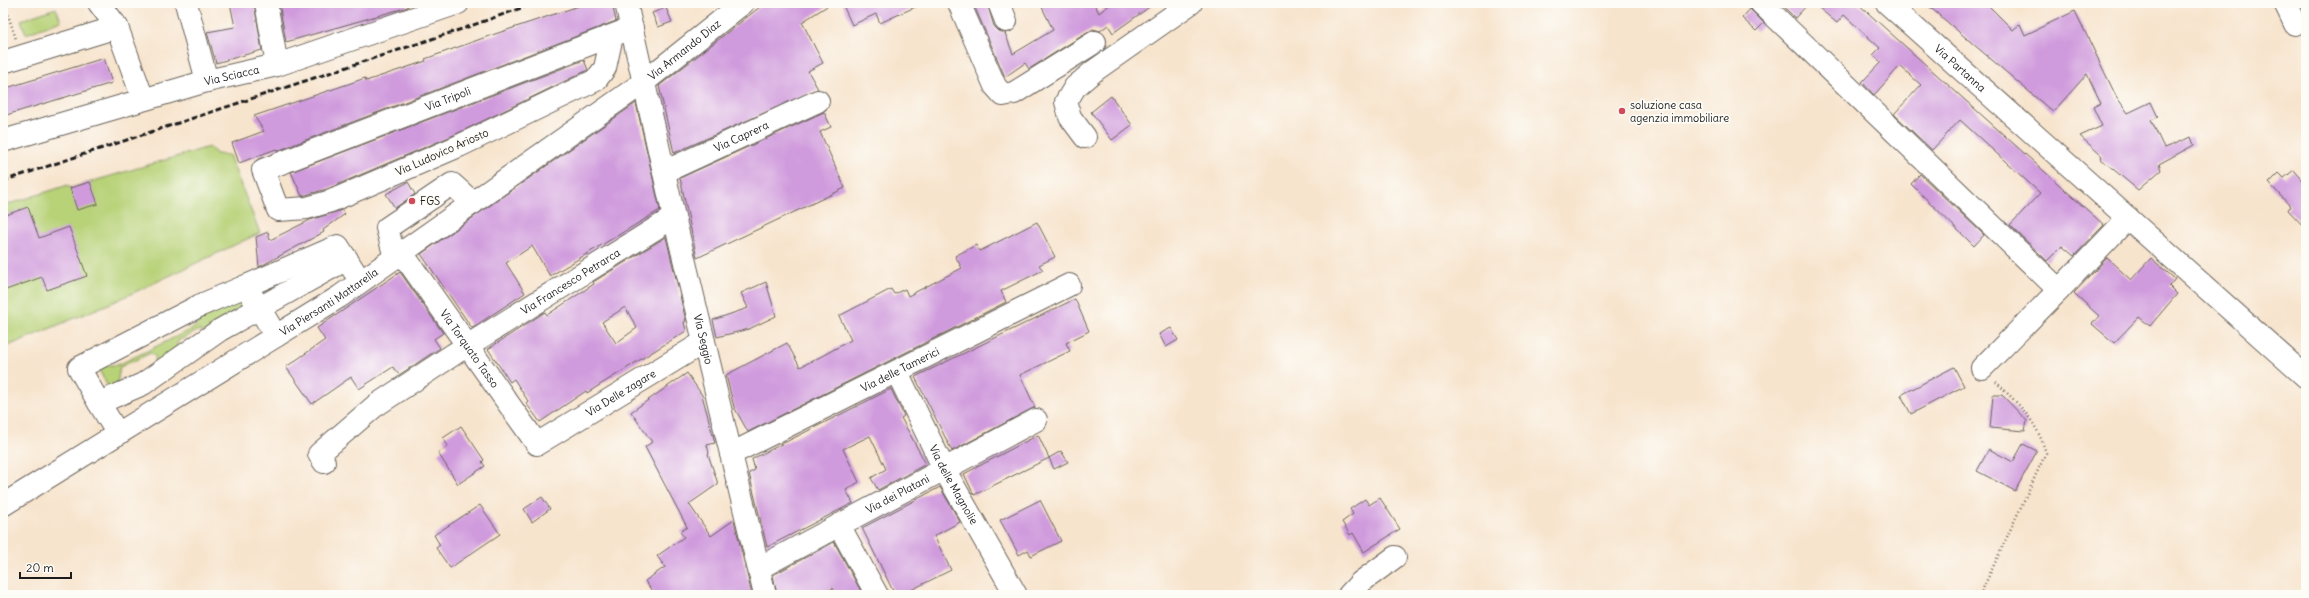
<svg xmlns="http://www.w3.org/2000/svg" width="2309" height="598" font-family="Delius,sans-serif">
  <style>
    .green { fill: #b8d278; stroke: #6a774a }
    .building { fill: #d09bdd; fill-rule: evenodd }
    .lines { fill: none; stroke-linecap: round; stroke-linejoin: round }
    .minor-casing { stroke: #69625a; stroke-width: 24 }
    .path { stroke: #69625a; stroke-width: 2.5; stroke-dasharray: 1 3; stroke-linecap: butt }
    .minor { stroke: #fff; stroke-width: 22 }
    .rail { stroke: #1c1c1c; stroke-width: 3; stroke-dasharray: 6 3; stroke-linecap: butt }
    .poi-dot { fill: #d1495b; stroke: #fdfcf7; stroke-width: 1.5 }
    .labels { text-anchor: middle; stroke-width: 3.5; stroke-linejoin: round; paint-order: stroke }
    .street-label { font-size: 11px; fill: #1c1c1c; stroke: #fdfcf7 }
    .poi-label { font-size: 11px; fill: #1c1c1c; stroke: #fdfcf7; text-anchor: start }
  </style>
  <rect width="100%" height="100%" fill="#fdfcf7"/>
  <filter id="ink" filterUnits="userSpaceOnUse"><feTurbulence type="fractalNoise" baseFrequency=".025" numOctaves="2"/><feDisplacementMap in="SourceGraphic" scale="8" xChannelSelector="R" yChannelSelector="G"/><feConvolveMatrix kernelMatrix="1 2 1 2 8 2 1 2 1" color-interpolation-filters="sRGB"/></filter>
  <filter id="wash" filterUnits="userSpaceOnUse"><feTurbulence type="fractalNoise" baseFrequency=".012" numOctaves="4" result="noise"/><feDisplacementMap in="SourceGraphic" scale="16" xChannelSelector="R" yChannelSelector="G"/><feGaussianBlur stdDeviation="0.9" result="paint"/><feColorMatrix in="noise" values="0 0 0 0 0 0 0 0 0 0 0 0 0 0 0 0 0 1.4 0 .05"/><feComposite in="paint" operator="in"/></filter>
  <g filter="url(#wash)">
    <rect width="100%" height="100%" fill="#f7e4cd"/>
    <!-- green -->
    <path class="green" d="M56,8L61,21L26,34L21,20Z
      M209,147L217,154L229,155L260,233L116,301L3,348V206L68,185L70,188Z
      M240,300L245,304L204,333L199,330L178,341L175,352L152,366L156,357L151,353L120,367L117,385L111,389L108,387L99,370L102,365H118L194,328L201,319Z"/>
    <g id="blocks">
      <!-- building -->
      <path class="building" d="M230,3H254L262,50L216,63L207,32L235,27Z
        M279,3H408V7L286,42Z
        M588,3H612L616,21L277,151L276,149L239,163L232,143L264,131L254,116L351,83L365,78L366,81L426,61L425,59L489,36Z
        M765,3H832L802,22L823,63L808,71L818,89L674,153L659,86Z
        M842,3H924L880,23L876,14L852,25Z
        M973,3H987L994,26L999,31L1005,33L1013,54L1053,30L1040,3H1094L1099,13L1112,3H1155L1113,33L1108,25L1100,31L1093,29L1029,69L1025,63L1005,77Z
        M1790,3H1809L1795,18L1785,8Z
        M1813,3H1857L2104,225L2074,256L2062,246L2047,261L2010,225L2040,193L1960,120L1932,150L1894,114L1921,85L1900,66L1874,95L1862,82L1881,62L1873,55L1880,48L1844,15L1837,23Z
        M1925,3H1986L2013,30L2020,24L2025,35L2075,11L2116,96L2128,113L2151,102L2158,117L2151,120L2164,148L2191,137L2194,145L2159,164L2161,170L2138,190L2101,159L2102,156L2080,136L2102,126L2093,107L2101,103L2087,74L2053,112Z
        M666,8L672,22L658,27L652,13Z
        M1750,9L1764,23L1756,31L1742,18Z
        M104,58L112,83L3,116V89Z
        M584,60L588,70L454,135L327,189L302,196L291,172Z
        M1111,96L1132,125L1112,140L1091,112Z
        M636,103L660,210L550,276L532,246L520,254L506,263L525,293L472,328L421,254Z
        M824,112L831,127L820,132L845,188L697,258L680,178Z
        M2294,170L2306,184V229L2288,210L2290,206L2269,183L2279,173L2284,178Z
        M1920,174L1984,235L1974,246L1911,184Z
        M90,182L98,204L77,210L70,188Z
        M408,182L415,194L395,208L386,194Z
        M28,207L39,238L69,227L87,276L47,290L42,277L3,291V216Z
        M342,210L345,214L323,230L324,232L259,267L256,237L268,232L270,240L310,220Z
        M1037,222L1055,257L1039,265L1043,270L1001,291L1006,302L748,432L734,407L726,375L787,343L800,367L820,357L851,340L839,316L891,289L894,294L905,289L908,296L962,268L955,256L976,245L980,251Z
        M666,237L686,321L684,322L686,331L587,393L586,391L540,422L526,403L528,401L514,379L510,382L488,349L545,312L547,315L594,284L593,282ZM625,307L637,328L616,343L602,322Z
        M2107,258L2131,280L2151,258L2175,279L2169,286L2177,294L2150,326L2139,317L2114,343L2092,324L2099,316L2074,293Z
        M400,272L443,333L434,339L440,348L399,375L393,367L359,389L351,377L312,404L286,367L325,340L317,328Z
        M766,282L776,316L749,329L717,337L713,320L748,308L741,293Z
        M1075,299L1089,331L1066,343L1070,351L1020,375L1035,407L952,451L915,377Z
        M1171,328L1178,340L1166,347L1159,334Z
        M1954,367L1964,386L1911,414L1901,395Z
        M687,373L702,395L715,443L707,445L709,453L708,454L718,484L689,504L711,536L734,520L752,595H655L645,581L665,567L657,556L684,537L680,532L687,527L645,447L652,442L631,412Z
        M891,389L904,416L901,418L926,464L878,490L871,478L886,469L870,436L843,449L859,482L846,490L853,503L767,547L749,473L755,470L752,459Z
        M1993,395H2002L2027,421L2025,431L1990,428Z
        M461,426L484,460L482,462L485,466L458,484L438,453L448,446L443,438Z
        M1038,435L1049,458L974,495L964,474Z
        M2023,444L2037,451L2015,491L1977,471L1989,449L2013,462Z
        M1061,451L1068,462L1054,469L1049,458Z
        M940,487L960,522L934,536L951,570L901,595H895L862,528Z
        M542,497L550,509L532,522L524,509Z
        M1380,498L1400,529L1364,552L1353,533L1350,535L1342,522L1353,514L1350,509L1365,499L1369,505Z
        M1040,500L1061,541L1031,556L1028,550L1019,555L1000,520Z
        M480,505L500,534L450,568L436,548L440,545L434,535Z
        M834,542L863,595H838L833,588L819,595H777L773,575Z"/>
    </g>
  </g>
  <g filter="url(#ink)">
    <use href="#blocks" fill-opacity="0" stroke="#69625a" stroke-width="1"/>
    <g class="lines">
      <!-- minor casing -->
      <g class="minor-casing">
        <g id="minor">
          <path d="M99,3L117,27L143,99"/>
          <path d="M186,3L207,81"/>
          <path d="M266,3L277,65"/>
          <path id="s1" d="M626,3L674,217L765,595"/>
          <path d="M959,3L995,86L1003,95L1014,93L1095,42"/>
          <path d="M999,3L1006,21"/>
          <path d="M1761,3L2059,290L2128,218"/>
          <path id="s2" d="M1887,3L2306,377"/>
          <path d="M2285,3L2295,24"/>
          <path id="s3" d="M612,36L605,68L596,80L459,146L331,201L307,208L278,210L263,170L577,49L632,28"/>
          <path d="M3,62L117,27"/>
          <path d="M1085,137L1070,117L1066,102L1075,87L1094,71L1191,3"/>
          <path id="s4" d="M3,141L207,81L277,65L458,3"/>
          <path id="s5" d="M664,172L818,101"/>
          <path id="s6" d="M402,253L537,444L704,342"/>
          <path d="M395,258L387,228L452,184L473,203"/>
          <path d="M246,286L201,305L79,368L99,403L143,384L220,330L347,259"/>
          <path d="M276,336L246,286L338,246L354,271"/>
          <path d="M1982,368L2059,290"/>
          <path id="s7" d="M897,372L944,469L1016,595"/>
          <path d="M99,403L118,434"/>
          <path id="s8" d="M731,454L1069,285"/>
          <path id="s9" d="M324,462L319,454L375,406L454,354L674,217"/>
          <path id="s10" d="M3,505L339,297L644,82L743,3"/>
          <path d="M839,525L877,595"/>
          <path id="s11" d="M759,568L1036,420"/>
          <path d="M1349,595L1361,582L1395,557"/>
        </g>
      </g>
      <!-- path -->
      <path class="path" d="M4,3L16,39
        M1980,595L2046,453C2036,419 2020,406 1996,382"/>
      <!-- minor -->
      <use href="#minor" class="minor"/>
      <!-- rail -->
      <path class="rail" d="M3,181L465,28L535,3"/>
    </g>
  </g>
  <!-- markers -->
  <g class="poi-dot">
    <circle cx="1622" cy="111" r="4"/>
    <circle cx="412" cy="201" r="4"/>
  </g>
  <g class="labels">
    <!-- street labels -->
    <g class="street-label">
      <text dy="4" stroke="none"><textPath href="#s10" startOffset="820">Via Armando Diaz</textPath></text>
      <text dy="4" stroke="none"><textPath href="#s2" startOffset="98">Via Partanna</textPath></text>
      <text dy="4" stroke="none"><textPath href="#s4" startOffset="238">Via Sciacca</textPath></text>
      <text dy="4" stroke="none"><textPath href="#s3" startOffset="634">Via Tripoli</textPath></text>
      <text dy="4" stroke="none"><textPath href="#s5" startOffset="85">Via Caprera</textPath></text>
      <text transform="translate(442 152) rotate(-24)" y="4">Via Ludovico Ariosto</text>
      <text dy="4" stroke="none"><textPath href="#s9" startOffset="315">Via Francesco Petrarca</textPath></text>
      <text dy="4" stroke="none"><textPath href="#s10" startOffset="384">Via Piersanti Mattarella</textPath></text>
      <text dy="4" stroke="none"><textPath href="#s1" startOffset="345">Via Seggio</textPath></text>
      <text dy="4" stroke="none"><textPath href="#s6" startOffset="117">Via Torquato Tasso</textPath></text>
      <text dy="4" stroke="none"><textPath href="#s8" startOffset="189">Via delle Tamerici</textPath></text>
      <text dy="4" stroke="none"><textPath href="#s6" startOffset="332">Via Delle zagare</textPath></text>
      <text dy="4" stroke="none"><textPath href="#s7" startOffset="126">Via delle Magnolie</textPath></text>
      <text dy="4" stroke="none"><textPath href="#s11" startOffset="157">Via dei Platani</textPath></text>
    </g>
    <!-- poi labels -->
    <g class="poi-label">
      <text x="1630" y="109">soluzione casa<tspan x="1630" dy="13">agenzia immobiliare</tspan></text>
      <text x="420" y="205">FGS</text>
    </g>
  </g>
  <!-- margin -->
  <rect width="2309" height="598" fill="none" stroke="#fdfcf7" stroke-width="16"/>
  <!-- scale -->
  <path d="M20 572v6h51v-6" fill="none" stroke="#1c1c1c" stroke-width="2"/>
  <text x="26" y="572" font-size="12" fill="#1c1c1c" stroke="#fdfcf7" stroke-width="3" paint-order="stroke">20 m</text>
</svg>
